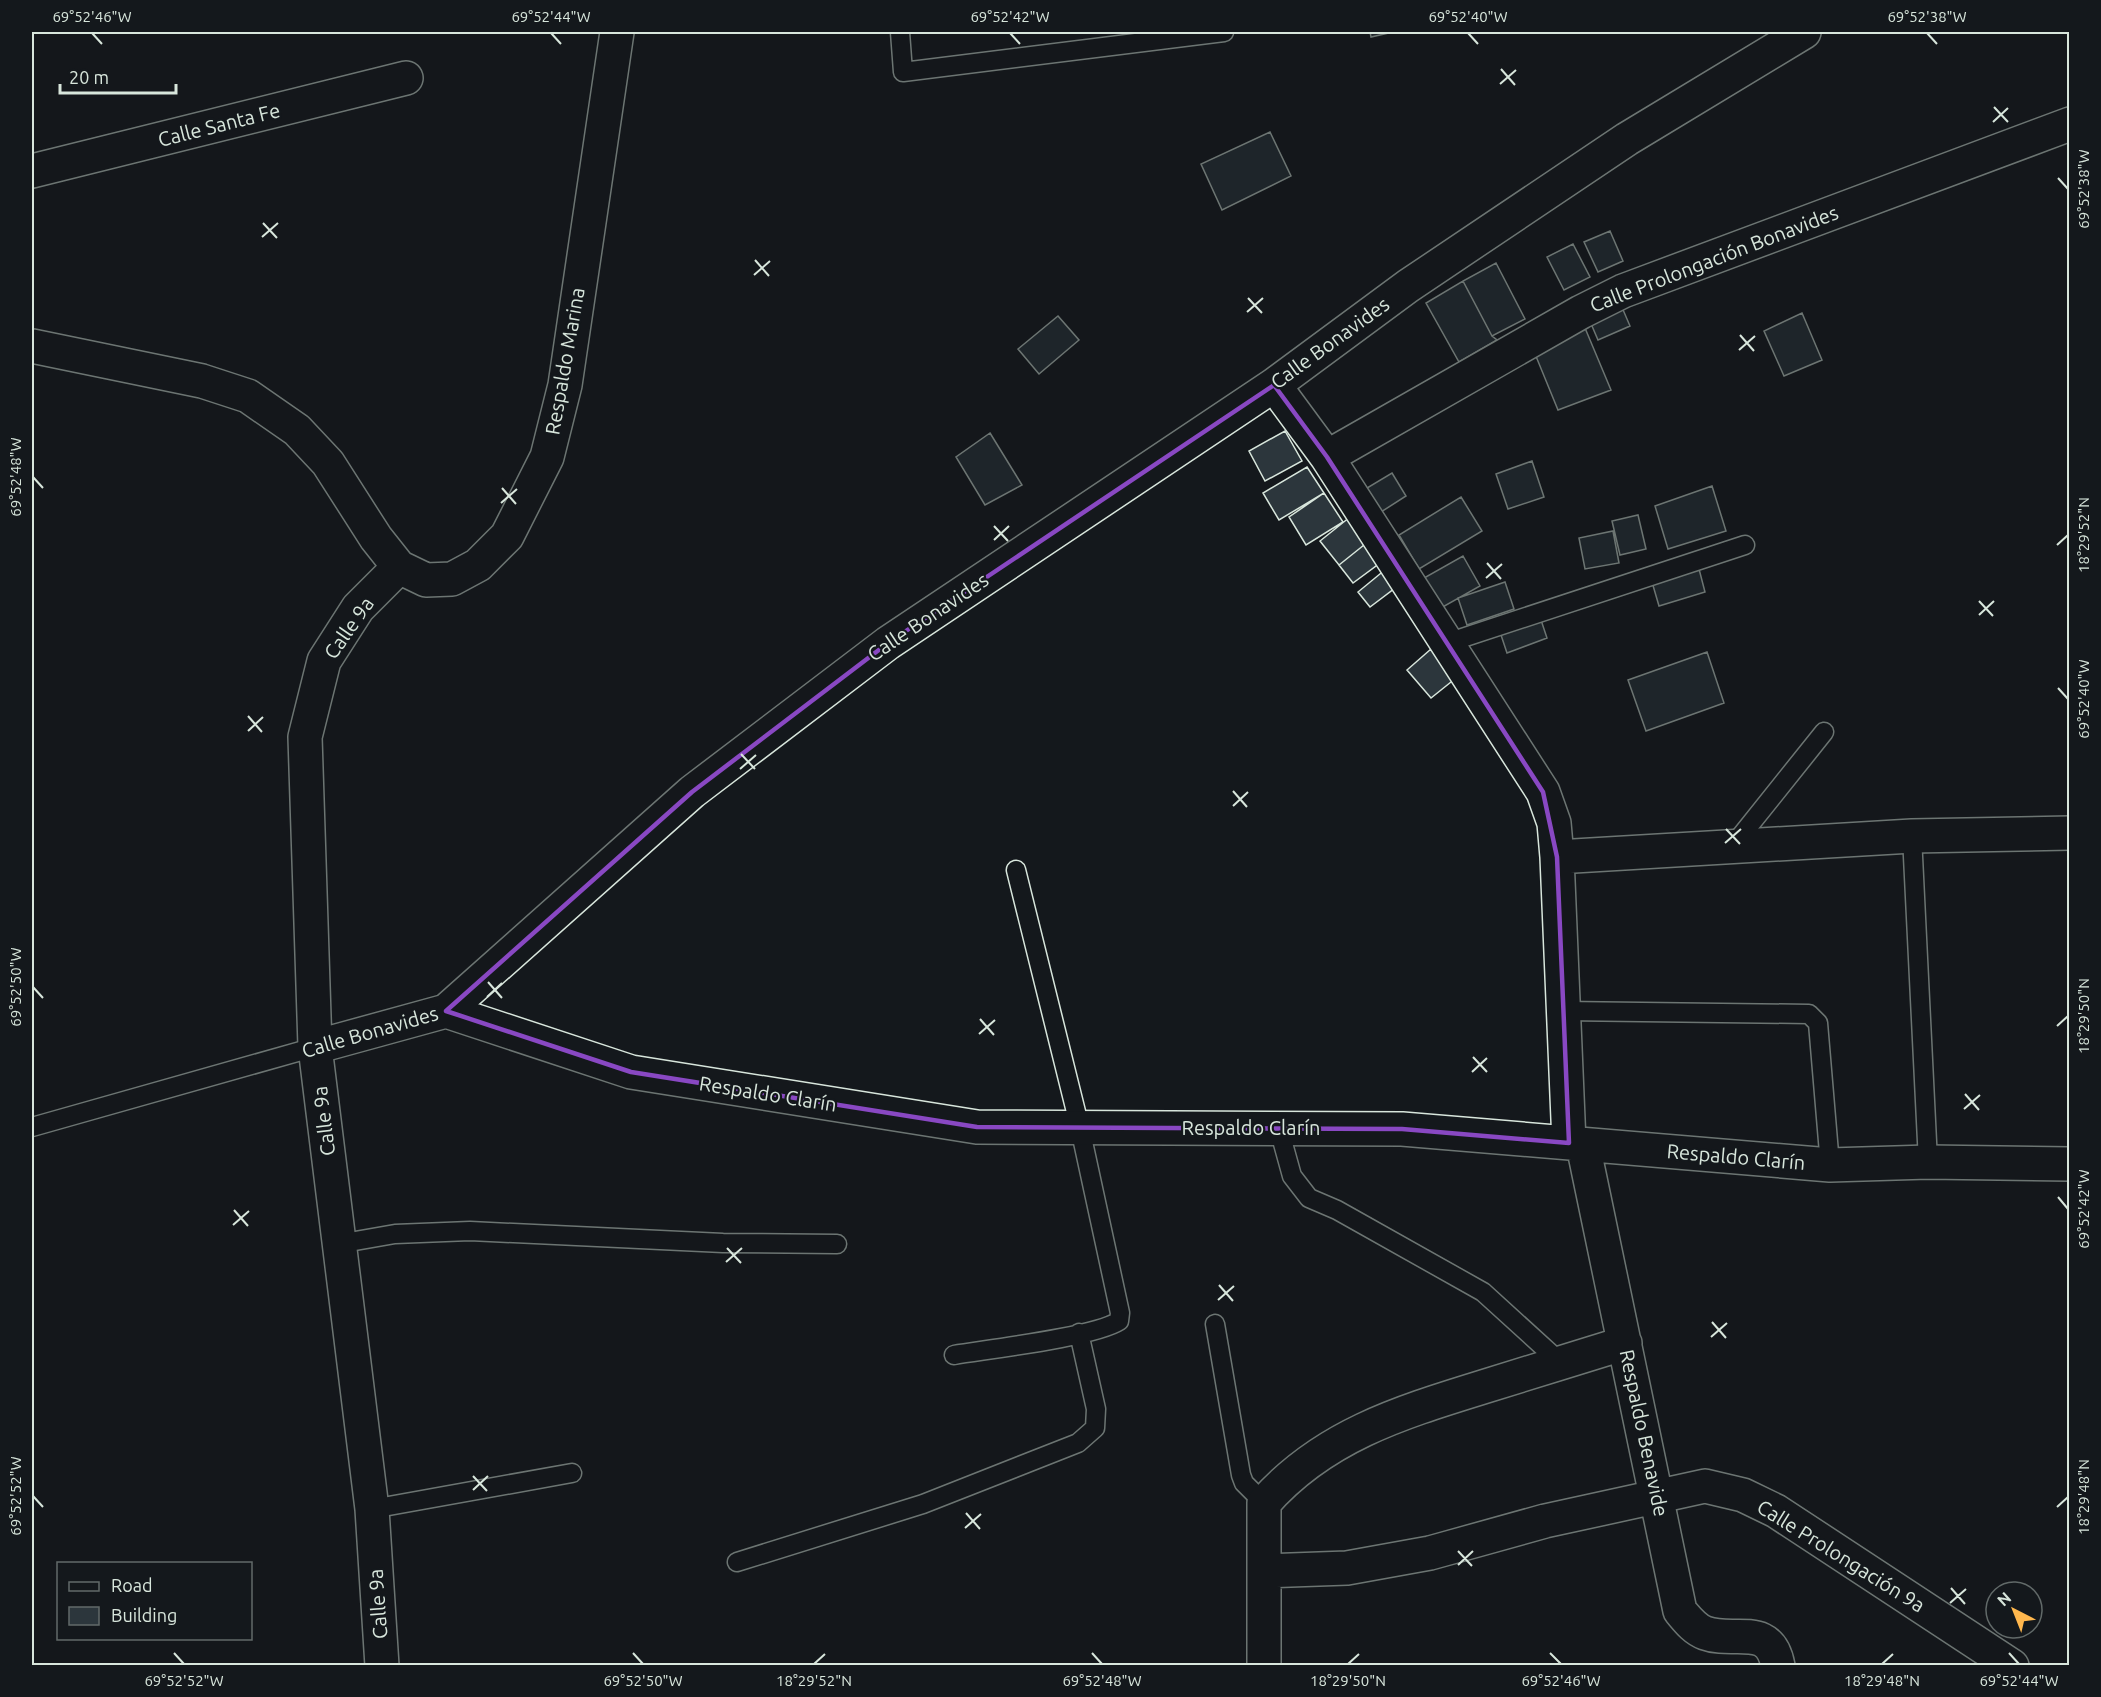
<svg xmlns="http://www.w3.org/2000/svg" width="2101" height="1697" font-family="Ubuntu,sans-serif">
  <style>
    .building { fill: #2c363c; stroke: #d8e6dc; stroke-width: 1.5 }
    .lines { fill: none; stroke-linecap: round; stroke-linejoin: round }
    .service-casing { stroke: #d8e6dc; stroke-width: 21 }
    .minor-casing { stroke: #d8e6dc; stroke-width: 36 }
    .service { stroke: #14181c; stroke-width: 18 }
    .minor { stroke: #14181c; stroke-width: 33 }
    .marked { fill: none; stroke: #8948c3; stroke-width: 4.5; stroke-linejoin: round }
    .ticks { fill: none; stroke: #d8e6dc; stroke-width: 2 }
    .labels { text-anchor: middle; stroke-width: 4.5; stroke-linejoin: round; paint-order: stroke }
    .street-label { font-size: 20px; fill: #d8e6dc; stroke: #14181c }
    .neatline { fill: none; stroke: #d8e6dc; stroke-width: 2 }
    .ticks-label { font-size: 15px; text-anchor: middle; fill: #d8e6dc }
  </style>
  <rect width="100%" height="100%" fill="#14181c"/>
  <!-- building -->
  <path class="building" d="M1370,32H1393L1371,37Z
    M1270,132L1291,176L1222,210L1201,164Z
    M1610,231L1623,261L1598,272L1584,242Z
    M1573,244L1590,277L1564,290L1547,257Z
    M1496,263L1525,319L1492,336L1463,281Z
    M1463,281L1492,336L1497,340L1459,362L1426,303Z
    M1618,298L1630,326L1598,340L1586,312Z
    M1802,313L1822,360L1784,376L1764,331Z
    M1058,316L1079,340L1039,374L1018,349Z
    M1585,328L1611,390L1558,410L1533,349Z
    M1285,431L1302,461L1265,481L1249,451Z
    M990,433L1022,485L985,505L956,457Z
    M1532,461L1544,497L1508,509L1496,474Z
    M1307,467L1324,493L1279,520L1263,493Z
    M1392,473L1406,496L1381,512L1367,488Z
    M1712,486L1726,531L1668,549L1655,506Z
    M1324,493L1343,522L1306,545L1289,517Z
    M1461,497L1482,531L1419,569L1399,535Z
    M1638,515L1646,549L1620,555L1612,521Z
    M1350,517L1369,541L1339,565L1320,541Z
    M1613,531L1619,563L1585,569L1579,538Z
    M1369,541L1384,560L1353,583L1339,565Z
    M1463,556L1480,586L1441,608L1424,578Z
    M1386,569L1399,585L1370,607L1358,592Z
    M1699,569L1705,592L1659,606L1652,582Z
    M1505,582L1514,609L1467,625L1458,598Z
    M1541,620L1547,638L1507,653L1501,635Z
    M1431,649L1456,678L1431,698L1407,670Z
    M1707,652L1724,703L1646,731L1628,680Z"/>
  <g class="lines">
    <!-- service casing -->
    <g class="service-casing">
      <path id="service" d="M900,32L903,72L1224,32
        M1447,643L1745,545
        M1912,836L1928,1162
        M1732,847L1824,732
        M1563,1011L1809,1014L1818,1023L1830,1165
        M32,1127L315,1047
        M1279,1129L1292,1176L1309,1198L1337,1210L1483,1292L1561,1363
        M338,1244L395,1234L470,1231L723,1243L837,1244
        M1215,1324L1241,1475L1244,1483L1264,1503
        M954,1355C990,1349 1094,1337 1119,1321L1120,1313L1080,1128L1016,870
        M372,1509L572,1473
        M737,1562L923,1504L1078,1443L1095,1428L1096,1409L1079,1333"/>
    </g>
    <!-- minor casing -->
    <g class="minor-casing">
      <path id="minor" d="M32,171L406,78
        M32,346L202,381L248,396L297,430L328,463L376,538L399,567L426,580L452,579L478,565L507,536L547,457L565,385L617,32
        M1274,385L1327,457L1581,312L1623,291L2070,124
        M1327,457L1543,792L1554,823L1557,857L1569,1143
        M1557,857L1912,836L2070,833
        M446,1011L631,1072L977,1127L1402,1129L1830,1165L1928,1162L2070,1164
        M315,1047L446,1011L692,792L888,643L1274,385L1408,286L1627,139L1804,32
        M1583,1145L1680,1611C1687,1619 1694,1629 1705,1633C1734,1644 1770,1621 1778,1666
        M1264,1571L1347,1568L1430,1553L1545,1521L1705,1486L1743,1495L1776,1511L2012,1666
        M382,1666L372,1509L315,1047L305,737L324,661L358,608L399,567
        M1264,1666V1503C1324,1435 1402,1412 1486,1386C1532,1372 1579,1357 1625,1343"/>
    </g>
    <!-- service -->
    <use href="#service" class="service"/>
    <!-- minor -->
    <use href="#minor" class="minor"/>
  </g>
  <!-- marked area -->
  <path d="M0 0H2101V1697H0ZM1274,385L1327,457L1543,792L1557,857L1569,1143L1402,1129L977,1127L631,1072L446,1011L692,792L888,643Z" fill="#14181c" fill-opacity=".55" fill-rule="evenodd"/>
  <path class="marked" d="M1274,385L1327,457L1543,792L1557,857L1569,1143L1402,1129L977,1127L631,1072L446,1011L692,792L888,643Z"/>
  <!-- ticks -->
  <path class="ticks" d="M92,33L102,44M551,33L561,44M1010,33L1020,44M1468,33L1478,44M1927,33L1937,44M1501,69L1515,85M1500,84L1516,70M1994,107L2008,122M1993,122L2008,108M2058,178L2068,189M263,223L277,238M262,237L278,223M755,260L769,276M754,275L770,261M1248,298L1262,313M1247,312L1263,298M1740,335L1754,351M1739,350L1755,336M33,477L43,488M502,488L516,504M501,503L517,489M994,526L1008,541M994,540L1009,526M2057,545L2068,535M1487,563L1501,579M1486,578L1502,564M1979,601L1993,616M1979,615L1994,601M2058,688L2068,699M248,716L262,732M248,731L263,717M741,754L755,769M740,769L756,755M1233,791L1247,807M1233,806L1248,792M1726,829L1740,844M1725,843L1741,829M488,982L502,998M33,987L43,998M487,997L502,983M980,1019L994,1035M2057,1026L2068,1016M979,1034L995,1020M1473,1057L1487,1072M1472,1072L1487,1058M1965,1094L1979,1110M1964,1109L1980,1095M2058,1197L2068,1209M234,1210L248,1226M233,1225L249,1211M727,1248L741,1263M726,1262L742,1248M1219,1285L1233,1301M1218,1300L1234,1286M1712,1322L1726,1338M1711,1337L1727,1323M473,1476L487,1491M473,1490L488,1476M33,1496L43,1507M2057,1507L2068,1497M966,1513L980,1529M965,1528L981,1514M1458,1551L1472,1566M1458,1565L1473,1551M1951,1588L1965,1604M1950,1603L1966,1589M174,1653L184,1664M633,1653L643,1664M1092,1653L1102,1664M1550,1653L1561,1664M2009,1653L2019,1664M814,1664L825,1654M1348,1664L1359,1654M1882,1664L1893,1654"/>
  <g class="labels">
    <!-- street labels -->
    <g class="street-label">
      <text transform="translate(219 125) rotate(-14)" y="7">Calle Santa Fe</text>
      <text transform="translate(1714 259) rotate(-21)" y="7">Calle Prolongación Bonavides</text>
      <text transform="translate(1330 343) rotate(-36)" y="7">Calle Bonavides</text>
      <text transform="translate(565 361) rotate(-80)" y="7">Respaldo Marina</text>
      <text transform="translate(928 617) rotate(-34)" y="7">Calle Bonavides</text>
      <text transform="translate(349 628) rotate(-55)" y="7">Calle 9a</text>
      <text transform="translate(370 1032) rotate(-16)" y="7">Calle Bonavides</text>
      <text transform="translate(768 1094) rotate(9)" y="7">Respaldo Clarín</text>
      <text transform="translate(324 1121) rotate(-97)" y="7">Calle 9a</text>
      <text x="1251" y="1135">Respaldo Clarín</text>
      <text transform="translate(1736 1157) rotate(5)" y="7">Respaldo Clarín</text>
      <text transform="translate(1644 1433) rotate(78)" y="7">Respaldo Benavide</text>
      <text transform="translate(1841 1556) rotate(32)" y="7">Calle Prolongación 9a</text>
      <text transform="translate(378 1604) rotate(-94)" y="7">Calle 9a</text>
    </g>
  </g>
  <!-- border -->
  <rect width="2101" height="1697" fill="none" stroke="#14181c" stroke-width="66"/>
  <!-- legend -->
  <rect x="57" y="1562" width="195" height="78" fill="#14181c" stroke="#626a69" stroke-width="1.5"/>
  <rect x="69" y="1582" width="30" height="9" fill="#14181c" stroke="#626a69" stroke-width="1.5"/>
  <text x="111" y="1592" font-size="18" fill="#d8e6dc">Road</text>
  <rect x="69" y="1607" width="30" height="18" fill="#2c363c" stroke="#626a69" stroke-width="1.5"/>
  <text x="111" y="1622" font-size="18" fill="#d8e6dc">Building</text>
  <!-- north arrow -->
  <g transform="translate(2014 1610) rotate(318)"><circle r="28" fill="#14181c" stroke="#626a69" stroke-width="1.5"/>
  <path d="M0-4.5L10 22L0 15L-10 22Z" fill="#ffb74d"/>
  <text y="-9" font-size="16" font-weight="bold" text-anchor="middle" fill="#d8e6dc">N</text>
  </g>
  <!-- scale -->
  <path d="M60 84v9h116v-9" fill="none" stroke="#d8e6dc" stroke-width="3"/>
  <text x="69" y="84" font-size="18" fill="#d8e6dc" stroke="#14181c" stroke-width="4.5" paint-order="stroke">20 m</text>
  <rect x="33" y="33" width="2035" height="1631" class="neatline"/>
  <g class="ticks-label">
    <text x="92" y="22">69°52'46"W</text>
    <text x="551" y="22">69°52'44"W</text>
    <text x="1010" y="22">69°52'42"W</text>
    <text x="1468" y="22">69°52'40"W</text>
    <text x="1927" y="22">69°52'38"W</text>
    <text transform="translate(2084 189) rotate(-90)" y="5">69°52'38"W</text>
    <text transform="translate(16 477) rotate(-90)" y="5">69°52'48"W</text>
    <text transform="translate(2084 535) rotate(-90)" y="5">18°29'52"N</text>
    <text transform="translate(2084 699) rotate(-90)" y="5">69°52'40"W</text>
    <text transform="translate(16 987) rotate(-90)" y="5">69°52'50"W</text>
    <text transform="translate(2084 1016) rotate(-90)" y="5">18°29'50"N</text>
    <text transform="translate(2084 1209) rotate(-90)" y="5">69°52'42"W</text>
    <text transform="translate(16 1496) rotate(-90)" y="5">69°52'52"W</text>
    <text transform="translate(2084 1497) rotate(-90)" y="5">18°29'48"N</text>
    <text x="184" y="1686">69°52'52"W</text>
    <text x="643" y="1686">69°52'50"W</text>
    <text x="814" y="1686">18°29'52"N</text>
    <text x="1102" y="1686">69°52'48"W</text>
    <text x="1348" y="1686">18°29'50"N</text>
    <text x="1561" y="1686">69°52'46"W</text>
    <text x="1882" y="1686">18°29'48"N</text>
    <text x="2019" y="1686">69°52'44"W</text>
  </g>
</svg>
